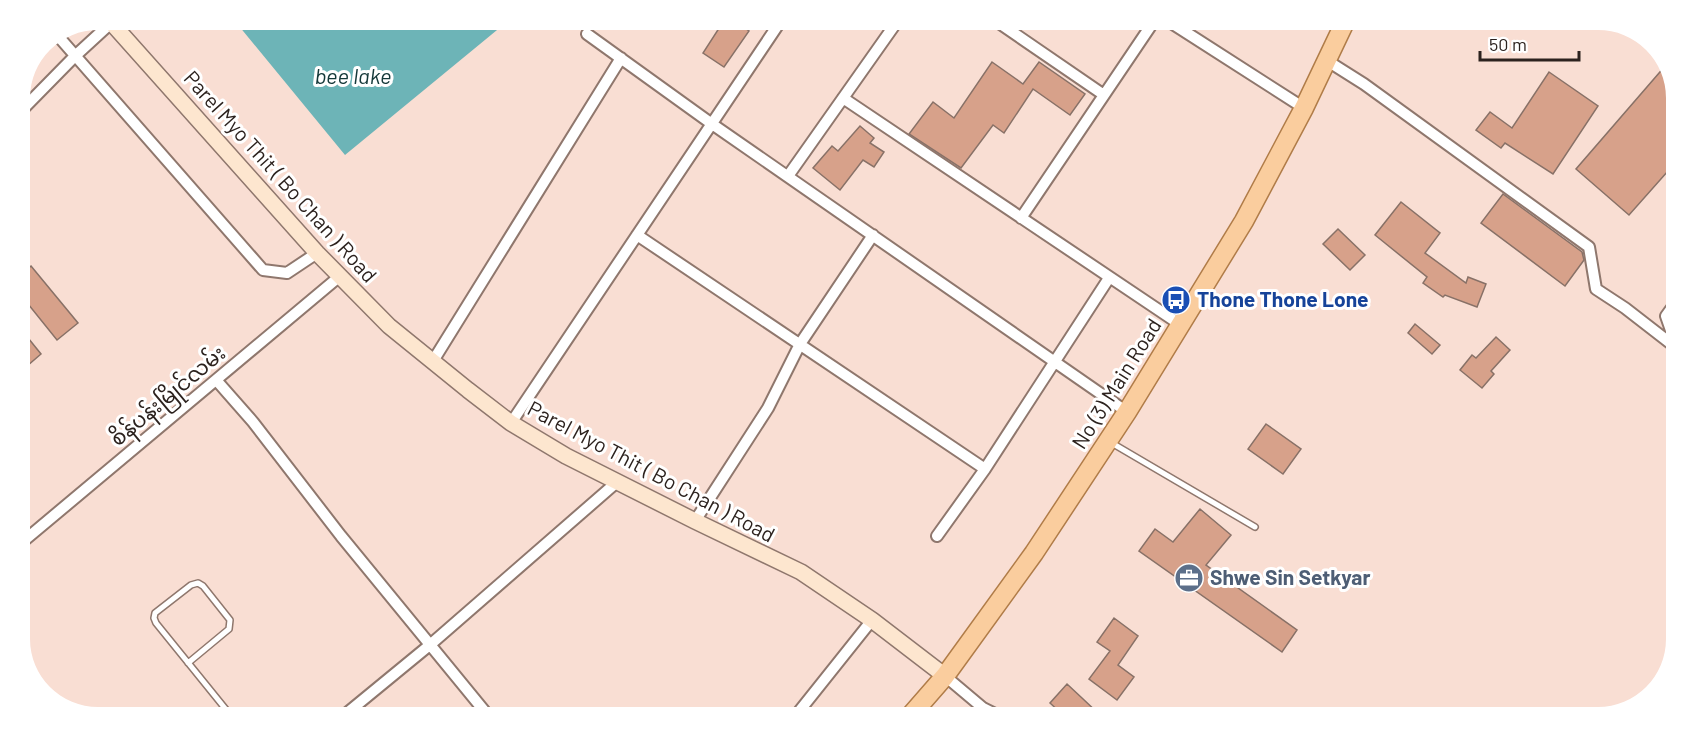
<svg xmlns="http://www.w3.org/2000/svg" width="1696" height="737" font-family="Barlow,'Noto Sans Myanmar',sans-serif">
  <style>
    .water { fill: #6db4b7 }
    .building { fill: #d7a18a; stroke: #887167; stroke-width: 1.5 }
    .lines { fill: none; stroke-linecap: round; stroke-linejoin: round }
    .lane-casing { stroke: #8f776d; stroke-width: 8 }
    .street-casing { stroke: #8f776d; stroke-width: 14 }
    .secondary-casing { stroke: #8f776d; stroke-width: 18 }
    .primary-casing { stroke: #b07c48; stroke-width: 21 }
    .lane { stroke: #fff; stroke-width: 5 }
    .street { stroke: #fff; stroke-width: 10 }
    .secondary { stroke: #fde6cf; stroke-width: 15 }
    .primary { stroke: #facd9e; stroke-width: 18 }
    .labels { text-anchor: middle; stroke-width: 6; stroke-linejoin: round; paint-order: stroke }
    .street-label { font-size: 21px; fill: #2c221e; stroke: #fff }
    .transit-label { font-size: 21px; font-weight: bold; fill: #164399; stroke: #fff; text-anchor: start }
    .service-label { font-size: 21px; font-weight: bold; fill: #4e5e75; stroke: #fff; text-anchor: start }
    .water-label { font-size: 22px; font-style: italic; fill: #143839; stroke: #fff }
  </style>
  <rect width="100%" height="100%" fill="#f9ded3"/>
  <!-- water -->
  <path class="water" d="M234,20L507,21H508L345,155Z"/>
  <!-- building -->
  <path class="building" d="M723,22H736L749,31L724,67L703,53Z
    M992,62L1023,84L1039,62L1085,94L1070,115L1033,89L1004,133L993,125L961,168L909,134L933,102L954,118Z
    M1666,65L1676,92V162L1629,215L1576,169Z
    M1549,72L1598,106L1553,174L1505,143L1501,148L1476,130L1490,112L1512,128Z
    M860,126L874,138L870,143L884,152L874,167L863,160L840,190L813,168L832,146L838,151Z
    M1503,194L1582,252L1584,260L1565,286L1481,223Z
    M1401,202L1440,233L1425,253L1466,283L1468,277L1486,284L1477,307L1445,295L1443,297L1423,283L1427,277L1375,235Z
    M1338,229L1365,255L1350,270L1323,244Z
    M31,266L78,323L57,340L20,294V276Z
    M1415,324L1440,345L1432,354L1408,333Z
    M20,328L41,354L20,372Z
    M1496,337L1510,350L1491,371L1494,374L1482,388L1460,370L1472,355L1476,358Z
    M1266,424L1301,449L1283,474L1248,449Z
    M1200,509L1231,535L1206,565L1297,630L1282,652L1139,551L1155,529L1173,542Z
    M1114,618L1138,636L1118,665L1134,677L1117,700L1089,679L1110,651L1097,642Z
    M1067,684L1082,698L1101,716L1063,715L1050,703Z"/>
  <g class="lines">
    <!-- lane casing -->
    <g class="lane-casing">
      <path id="lane" d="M1110,442L1255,527
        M188,663L229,629L230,620L203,586L198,583L191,585L155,613L154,618L156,623L228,712"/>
    </g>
    <!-- street casing -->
    <g class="street-casing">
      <path id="street" d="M999,23L1104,95
        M1173,24L1304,108
        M587,34L712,124L1127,412
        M58,36L263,270L287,273L317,253
        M1326,60L1364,84L1589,247L1596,289L1625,308L1674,346
        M843,98L1181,325
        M20,112L75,56L112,22
        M788,176L896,23
        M1021,218L1152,24
        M637,235L985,469
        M1674,339L1666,316L1674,305
        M433,361L621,58
        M217,381L253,422L341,536L486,713
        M511,423L780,22
        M695,521L768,408L800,344L873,235
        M937,536L985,469L1109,278
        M20,544L340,276
        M945,676L983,708L997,715
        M347,713L431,644L617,482
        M797,714L872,620"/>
    </g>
    <!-- secondary casing -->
    <g class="secondary-casing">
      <path id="secondary" d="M109,20L317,253L389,326L468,390L511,423L566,456L695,521L801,572L872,620L945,676"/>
    </g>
    <!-- primary casing -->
    <g class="primary-casing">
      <path id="primary" d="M911,715L945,676L1034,553L1127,412L1244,221L1304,108L1344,24"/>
    </g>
    <!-- lane -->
    <use href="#lane" class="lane"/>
    <!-- street -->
    <use href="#street" class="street"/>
    <!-- secondary -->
    <use href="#secondary" class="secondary"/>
    <!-- primary -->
    <use href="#primary" class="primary"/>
  </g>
  <!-- icons -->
  <defs>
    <g id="bus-disc" transform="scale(1.5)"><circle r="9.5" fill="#1a4fb4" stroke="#fff"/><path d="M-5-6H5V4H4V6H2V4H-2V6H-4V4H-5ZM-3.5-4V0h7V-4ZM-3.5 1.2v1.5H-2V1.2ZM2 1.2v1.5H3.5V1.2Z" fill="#fff"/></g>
    <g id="office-disc" transform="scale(1.5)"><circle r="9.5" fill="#5c6f8a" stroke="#fff"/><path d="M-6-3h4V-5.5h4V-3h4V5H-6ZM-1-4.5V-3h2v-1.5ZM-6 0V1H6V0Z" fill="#fff"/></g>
  </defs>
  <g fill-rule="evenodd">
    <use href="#bus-disc" x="1176" y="300"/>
    <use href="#office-disc" x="1189" y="578"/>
  </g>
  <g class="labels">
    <!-- street labels -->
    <g class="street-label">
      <text transform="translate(280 177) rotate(48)" y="7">Parel Myo Thit ( Bo Chan ) Road</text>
      <text transform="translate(1117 384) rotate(-58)" y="7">No (3) Main Road</text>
      <text transform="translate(168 396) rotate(-40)" y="7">စိန်ပန်းမြိုင်လမ်း</text>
      <text transform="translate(651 472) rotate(28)" y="7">Parel Myo Thit ( Bo Chan ) Road</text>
    </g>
    <!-- transit labels -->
    <g class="transit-label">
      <text x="1197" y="307">Thone Thone Lone</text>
    </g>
    <!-- service labels -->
    <g class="service-label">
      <text x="1210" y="585">Shwe Sin Setkyar</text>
    </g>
    <!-- water labels -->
    <g class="water-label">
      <text x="353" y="84">bee lake</text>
    </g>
  </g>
  <!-- crop -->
  <path d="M0 0H1696V737H0ZM98 30H1598A68 68 0 0 1 1666 98V639A68 68 0 0 1 1598 707H98A68 68 0 0 1 30 639V98A68 68 0 0 1 98 30Z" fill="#fff" fill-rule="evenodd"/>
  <!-- scale -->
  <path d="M1480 51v9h99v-9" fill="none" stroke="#2c221e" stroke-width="3"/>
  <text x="1489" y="51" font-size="18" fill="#2c221e" stroke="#ffffff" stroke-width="4.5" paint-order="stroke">50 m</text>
</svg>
